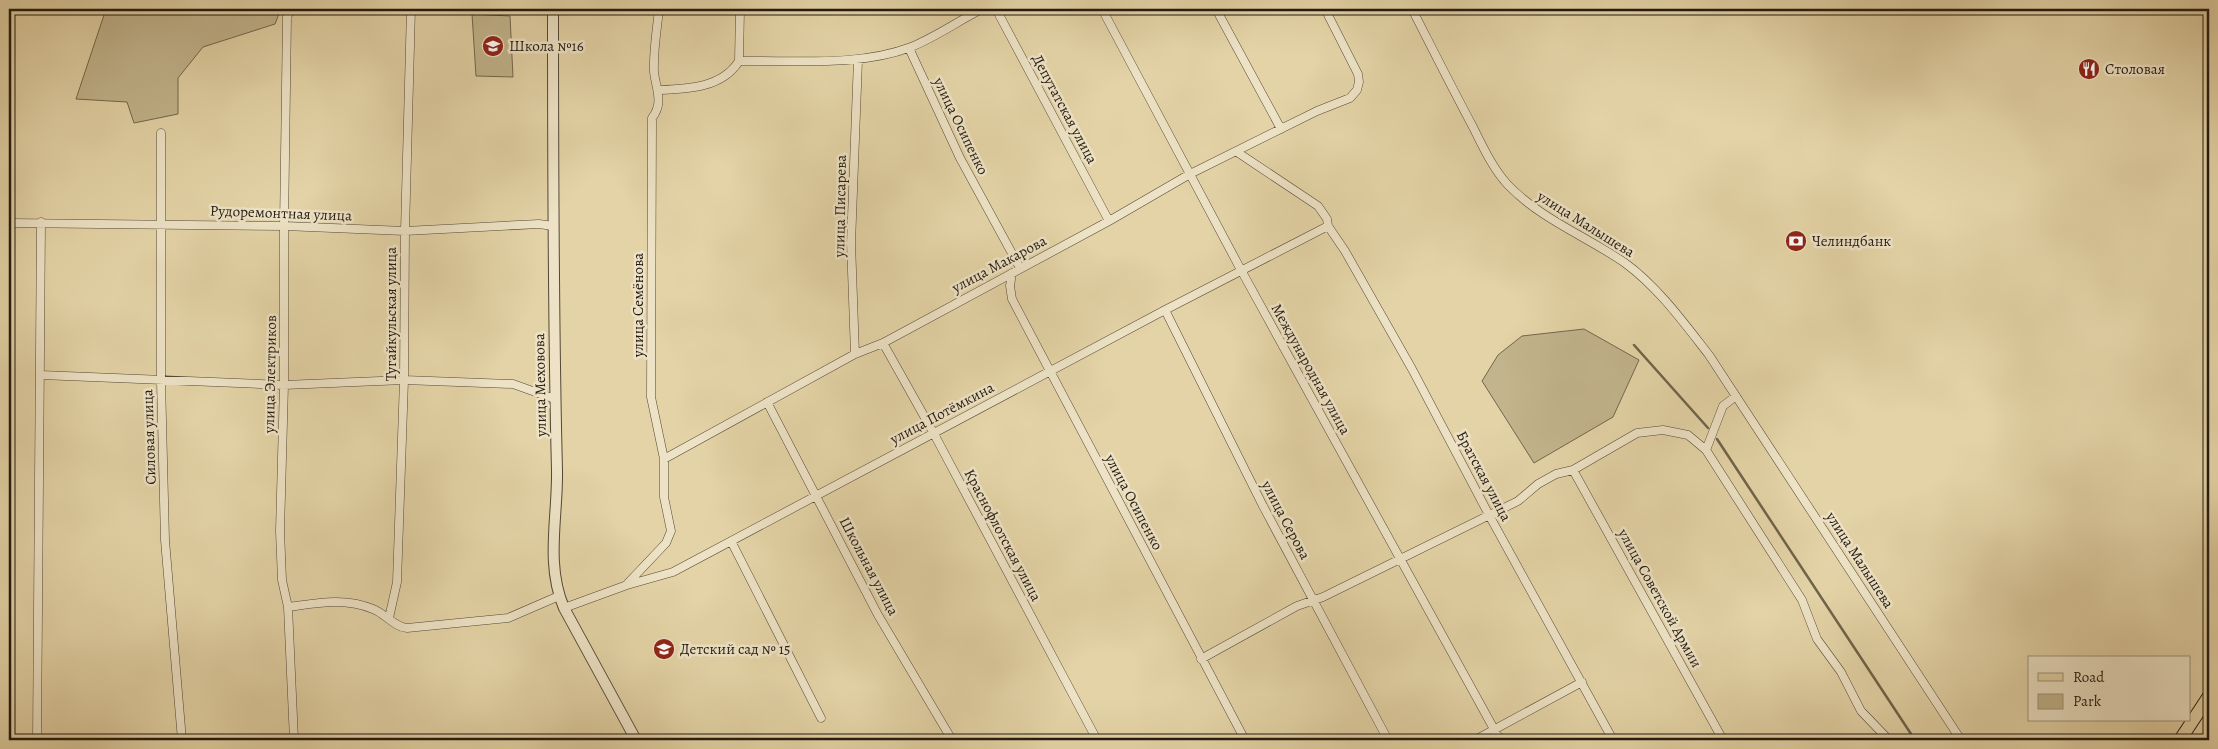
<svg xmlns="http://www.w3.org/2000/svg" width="2218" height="749" font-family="Alegreya,serif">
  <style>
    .green { fill: #c2b48c; stroke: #72674e }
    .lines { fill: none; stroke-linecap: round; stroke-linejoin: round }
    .stream { stroke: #6f634b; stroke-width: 2.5 }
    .minor-casing { stroke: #534836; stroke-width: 9 }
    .tertiary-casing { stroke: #534836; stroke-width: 12 }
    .primary-casing { stroke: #231a10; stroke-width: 14 }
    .minor { stroke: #ede2c5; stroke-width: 8 }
    .tertiary { stroke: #ede2c5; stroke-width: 10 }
    .primary { stroke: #e3d3a6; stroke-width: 12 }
    .labels { text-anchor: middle; stroke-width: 5; stroke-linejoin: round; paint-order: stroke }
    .poi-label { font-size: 15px; fill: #231a10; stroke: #ede2c5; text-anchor: start }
    .street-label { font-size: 15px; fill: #231a10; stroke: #ede2c5 }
  </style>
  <rect width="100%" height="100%" fill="#e3d3a6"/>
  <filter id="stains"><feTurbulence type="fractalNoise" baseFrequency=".004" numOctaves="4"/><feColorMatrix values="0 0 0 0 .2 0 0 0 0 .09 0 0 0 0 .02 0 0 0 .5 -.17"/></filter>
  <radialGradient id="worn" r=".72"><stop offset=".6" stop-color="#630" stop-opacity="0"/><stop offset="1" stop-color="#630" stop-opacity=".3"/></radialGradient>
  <!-- green -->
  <path class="green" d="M106,9H234V14L280,11L275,24L203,47L178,78V114L134,123L127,102L76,99Z
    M472,14L510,16L513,77L476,76Z
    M1584,329L1639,360L1613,417L1534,463L1482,381L1498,355L1522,336Z"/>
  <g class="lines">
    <!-- stream -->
    <path class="stream" d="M1634,345L1708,428
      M1717,439L1915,740"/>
    <!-- minor casing -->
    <g class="minor-casing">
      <path id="minor" d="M291,9L287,17L284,226V385L280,531L282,580L288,607L294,740
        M996,9L1109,221
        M1102,9L1241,270L1500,740
        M1216,9L1281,129
        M1412,9C1432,48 1452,88 1473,127C1483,147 1493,169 1508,185C1542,220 1586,236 1625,263C1658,287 1684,323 1709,355L1961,740
        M909,48L960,158L1020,268
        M739,61C794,60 859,67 911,47C936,37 958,21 982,9
        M739,61L740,9
        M659,90C688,89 722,88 739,61
        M161,133V381L165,540L182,740
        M1237,152L1318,206L1327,219L1328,226
        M9,223L284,226L405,231L539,224L553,226
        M1328,226L1345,251L1412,369L1489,515L1613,740
        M1012,273L1010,286L1012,299L1245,740
        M1165,310L1263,506L1388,740
        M883,343L933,432L1097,740
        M855,354L851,243L858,60
        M41,375L284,385L404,380L513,384L555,399
        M1736,396L1723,406L1706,450L1802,600L1817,639L1841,672L1861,711L1889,740
        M767,402L878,615L952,740
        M664,459L855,354L883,343L1109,221L1190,174L1317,111L1350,98L1357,90L1359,82L1358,74L1325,9
        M1573,470L1723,740
        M731,541L821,718
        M628,583L666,543L671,531L664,497V459L651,397L652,118C664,103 656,89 654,72C653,52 657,29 659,9
        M288,607C317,603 345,597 373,609C386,614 394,627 407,628L508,618L559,596
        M564,608L627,585L673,572L1165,310L1328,226
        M389,618L397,582L404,380L405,231L411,9
        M1201,659L1297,606L1323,597L1518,501L1538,484L1556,474L1573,470L1637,433L1663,430L1688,435L1706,450
        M37,740L41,222
        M1475,740L1582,682"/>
    </g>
    <!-- tertiary casing -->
    <g class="tertiary-casing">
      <path id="tertiary" d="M553,9C553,162 553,316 557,470C558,516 545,564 564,608L636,740"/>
    </g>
    <!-- primary casing -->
    <g class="primary-casing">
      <path id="primary" d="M2180,740L2209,696"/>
    </g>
    <!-- minor -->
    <use href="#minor" class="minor"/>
    <!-- tertiary -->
    <use href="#tertiary" class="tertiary"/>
    <!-- primary -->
    <use href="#primary" class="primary"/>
  </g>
  <!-- icons -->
  <defs>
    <g id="school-disc" transform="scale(1.125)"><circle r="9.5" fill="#8f2418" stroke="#ede2c5"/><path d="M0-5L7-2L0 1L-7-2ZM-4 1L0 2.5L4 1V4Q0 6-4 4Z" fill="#fff"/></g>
    <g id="restaurant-disc" transform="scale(1.125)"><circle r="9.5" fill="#8f2418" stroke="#ede2c5"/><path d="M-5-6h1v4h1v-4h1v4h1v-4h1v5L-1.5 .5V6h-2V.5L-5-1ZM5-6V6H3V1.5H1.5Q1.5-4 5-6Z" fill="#fff"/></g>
    <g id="bank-disc" transform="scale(1.125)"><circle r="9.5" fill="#8f2418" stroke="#ede2c5"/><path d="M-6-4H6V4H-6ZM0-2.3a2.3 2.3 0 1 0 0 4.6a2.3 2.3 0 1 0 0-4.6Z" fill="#fff"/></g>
  </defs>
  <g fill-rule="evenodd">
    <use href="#school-disc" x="493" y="46"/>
    <use href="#restaurant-disc" x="2089" y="69"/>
    <use href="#bank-disc" x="1796" y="241"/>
    <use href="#school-disc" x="664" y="649"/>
  </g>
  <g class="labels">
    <!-- poi labels -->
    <g class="poi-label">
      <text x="509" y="51">Школа №16</text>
      <text x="2105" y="74">Столовая</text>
      <text x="1812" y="246">Челиндбанк</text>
      <text x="680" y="654">Детский сад № 15</text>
    </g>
    <!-- street labels -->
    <g class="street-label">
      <text transform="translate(1065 109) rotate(62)" y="5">Депутатская улица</text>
      <text transform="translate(961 126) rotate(64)" y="5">улица Осипенко</text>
      <text transform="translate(840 206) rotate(-89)" y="5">улица Писарева</text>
      <text transform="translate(281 213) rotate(2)" y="5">Рудоремонтная улица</text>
      <text transform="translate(1586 224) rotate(32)" y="5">улица Малышева</text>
      <text transform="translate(999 264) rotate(-28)" y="5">улица Макарова</text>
      <text transform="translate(638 305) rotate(-90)" y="5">улица Семёнова</text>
      <text transform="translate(391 314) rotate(-90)" y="5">Тугайкульская улица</text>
      <text transform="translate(1311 369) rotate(61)" y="5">Международная улица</text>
      <text transform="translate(270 374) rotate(-89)" y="5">улица Электриков</text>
      <text transform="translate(540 385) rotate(-91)" y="5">улица Меховова</text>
      <text transform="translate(942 413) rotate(-28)" y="5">улица Потёмкина</text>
      <text transform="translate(149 437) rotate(-92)" y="5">Силовая улица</text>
      <text transform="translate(1484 476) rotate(62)" y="5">Братская улица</text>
      <text transform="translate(1134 502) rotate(62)" y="5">улица Осипенко</text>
      <text transform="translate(1286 520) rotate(62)" y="5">улица Серова</text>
      <text transform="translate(1003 535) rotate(62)" y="5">Краснофлотская улица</text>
      <text transform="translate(1860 560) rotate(57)" y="5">улица Малышева</text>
      <text transform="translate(869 566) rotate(62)" y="5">Школьная улица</text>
      <text transform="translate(1660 598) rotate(61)" y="5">улица Советской Армии</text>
    </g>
  </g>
  <!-- margin -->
  <rect width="2218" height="749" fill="none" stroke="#e3d3a6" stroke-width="30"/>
  <rect x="10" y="10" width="2198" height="729" fill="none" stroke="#231a10" stroke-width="2.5"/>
  <rect x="15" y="15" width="2188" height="719" fill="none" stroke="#231a10"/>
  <!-- legend -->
  <rect x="2028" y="656" width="162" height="65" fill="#ede2c5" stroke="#9c927d"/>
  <rect x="2038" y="673" width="25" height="8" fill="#e3d3a6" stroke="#9c927d"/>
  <text x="2073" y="682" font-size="15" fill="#231a10">Road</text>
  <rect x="2038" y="694" width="25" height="15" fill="#c2b48c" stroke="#9c927d"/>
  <text x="2073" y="706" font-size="15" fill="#231a10">Park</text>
  <rect width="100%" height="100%" filter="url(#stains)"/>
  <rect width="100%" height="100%" fill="url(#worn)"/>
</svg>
